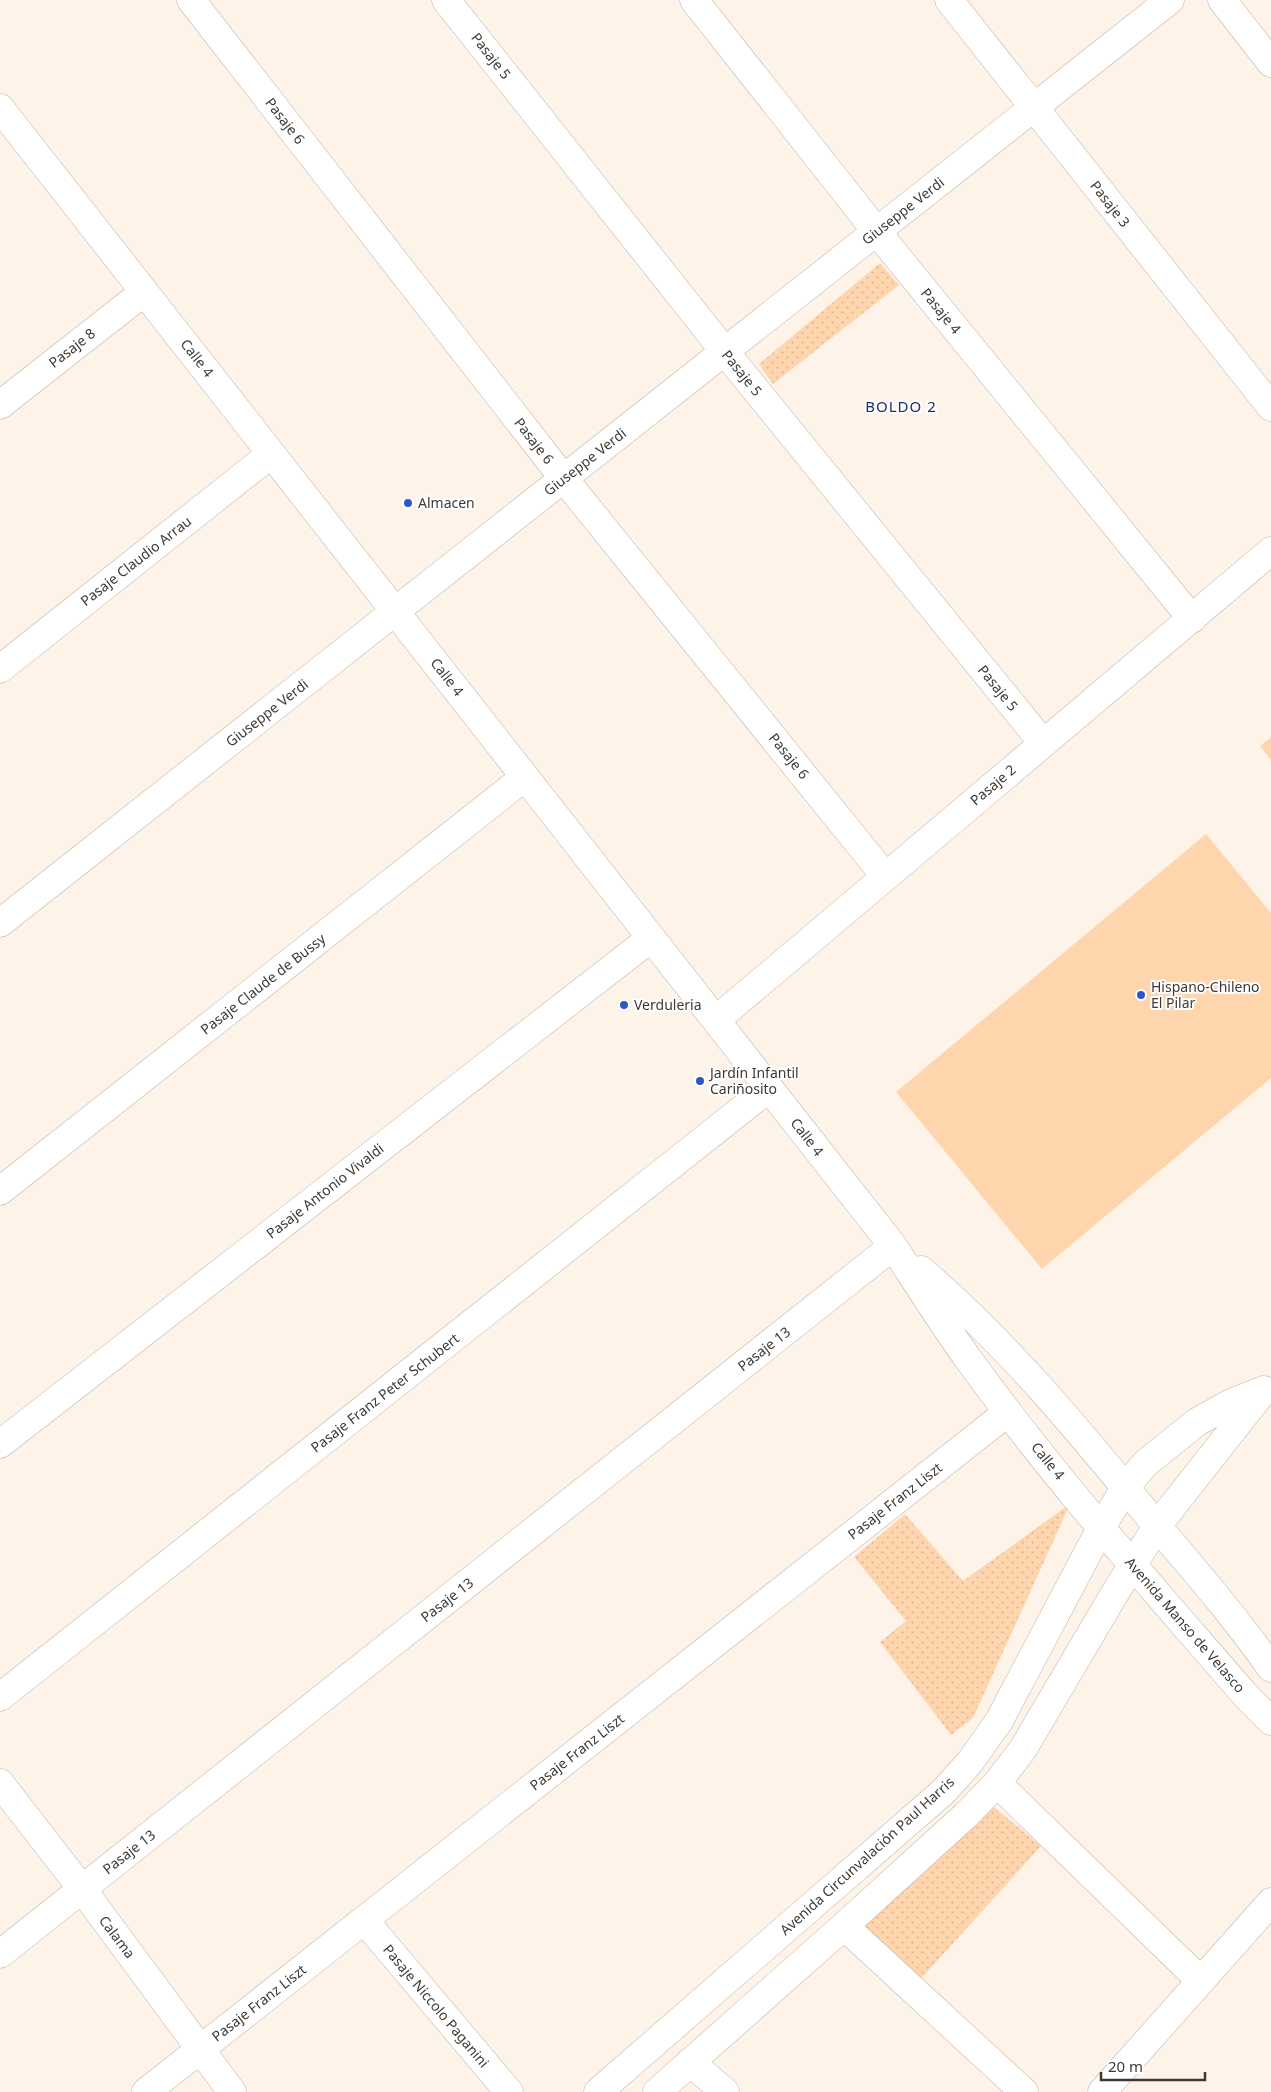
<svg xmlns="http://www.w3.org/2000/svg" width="1271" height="2092" font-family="'Noto Sans',sans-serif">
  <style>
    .grass { fill: url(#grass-dots) }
    .pitch { fill: #ffd5ae }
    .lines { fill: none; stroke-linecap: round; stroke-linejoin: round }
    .minor-casing { stroke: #c0b2a6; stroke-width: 29 }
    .major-casing { stroke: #c0b2a6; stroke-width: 29 }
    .minor { stroke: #fff; stroke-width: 28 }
    .major { stroke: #fff; stroke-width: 28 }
    .poi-dot { fill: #2e56c5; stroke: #fff; stroke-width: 2 }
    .labels { text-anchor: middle; stroke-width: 4; stroke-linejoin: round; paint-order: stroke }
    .street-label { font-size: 14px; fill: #3e3934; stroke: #fff }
    .poi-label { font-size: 14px; fill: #3e3934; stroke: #fff; text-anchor: start }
    .neighbourhood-label { font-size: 15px; letter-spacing: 1px; fill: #1c3168; stroke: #fff }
  </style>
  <defs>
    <pattern id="grass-dots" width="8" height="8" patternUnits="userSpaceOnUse" patternTransform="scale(1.25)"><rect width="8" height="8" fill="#ffd5ae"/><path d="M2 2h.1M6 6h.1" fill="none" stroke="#dcb896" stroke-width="1.8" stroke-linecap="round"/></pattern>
  </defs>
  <rect width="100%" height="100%" fill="#fef3e8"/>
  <!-- grass -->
  <path class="grass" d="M880,263L899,285L773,384L759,364Z
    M1070,1504L973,1718L951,1735L880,1642L906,1621L854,1557L905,1514L963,1581Z
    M994,1807L1041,1846L918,1982L858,1929Z"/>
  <!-- pitch -->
  <path class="pitch" d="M1271,737V760L1260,746Z
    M1206,834L1271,913V1078L1042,1269L896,1092Z"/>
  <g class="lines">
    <!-- minor casing -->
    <g class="minor-casing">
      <path id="minor" d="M191,0L564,479L885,876
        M446,0L725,352L1043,743
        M694,0L877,232L1192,619
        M949,0L1271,407
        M1222,0L1271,63
        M0,108L893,1246C918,1284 942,1323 969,1360C1054,1478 1151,1586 1246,1696L1271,1721
        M0,405L144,292
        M0,669L271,454
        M0,923L1170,0
        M716,1020L1271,551
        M0,1191L525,777
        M921,1270C1010,1346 1083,1436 1157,1526C1196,1572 1236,1618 1271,1668
        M0,1444L651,938
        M0,1697L769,1088
        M0,1783L82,1889L232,2092
        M997,1783L1201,1981
        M364,1920L509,2092
        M844,1926L1024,2092
        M0,1954L893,1246
        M690,2062L725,2092
        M146,2092L1008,1412
        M1102,2092L1271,1902"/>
    </g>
    <!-- major casing -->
    <g class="major-casing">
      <path id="major" d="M598,2092L943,1792L970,1762L999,1721L1101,1528L1126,1486L1146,1463L1197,1422L1231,1403L1264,1390
        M657,2092L844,1926L966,1815L997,1783L1023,1749L1115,1593L1157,1526L1264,1390"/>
    </g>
    <!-- minor -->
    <use href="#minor" class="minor"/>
    <!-- major -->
    <use href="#major" class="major"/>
  </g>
  <!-- markers -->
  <g class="poi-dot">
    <circle cx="408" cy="503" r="5"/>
    <circle cx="1141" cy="995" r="5"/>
    <circle cx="624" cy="1005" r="5"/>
    <circle cx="700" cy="1081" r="5"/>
  </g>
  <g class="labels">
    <!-- street labels -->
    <g class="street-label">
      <text transform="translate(491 56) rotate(52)" y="5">Pasaje 5</text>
      <text transform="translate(285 121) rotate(52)" y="5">Pasaje 6</text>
      <text transform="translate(1110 204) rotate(52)" y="5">Pasaje 3</text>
      <text transform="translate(903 211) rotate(-38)" y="5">Giuseppe Verdi</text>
      <text transform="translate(941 311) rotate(51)" y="5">Pasaje 4</text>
      <text transform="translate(72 348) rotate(-38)" y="5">Pasaje 8</text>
      <text transform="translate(197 358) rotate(52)" y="5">Calle 4</text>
      <text transform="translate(742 373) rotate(51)" y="5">Pasaje 5</text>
      <text transform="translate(534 441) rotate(52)" y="5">Pasaje 6</text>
      <text transform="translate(585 462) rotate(-38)" y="5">Giuseppe Verdi</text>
      <text transform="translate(136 561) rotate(-38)" y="5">Pasaje Claudio Arrau</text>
      <text transform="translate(447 677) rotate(52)" y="5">Calle 4</text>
      <text transform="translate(998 688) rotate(51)" y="5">Pasaje 5</text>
      <text transform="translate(267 713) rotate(-38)" y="5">Giuseppe Verdi</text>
      <text transform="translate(789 756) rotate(51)" y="5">Pasaje 6</text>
      <text transform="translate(993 785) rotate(-40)" y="5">Pasaje 2</text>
      <text transform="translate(263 984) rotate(-38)" y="5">Pasaje Claude de Bussy</text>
      <text transform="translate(807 1137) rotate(52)" y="5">Calle 4</text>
      <text transform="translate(325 1191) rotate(-38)" y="5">Pasaje Antonio Vivaldi</text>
      <text transform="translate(764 1349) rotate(-38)" y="5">Pasaje 13</text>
      <text transform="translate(385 1393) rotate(-38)" y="5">Pasaje Franz Peter Schubert</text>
      <text transform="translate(1048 1461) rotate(51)" y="5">Calle 4</text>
      <text transform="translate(895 1501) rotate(-38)" y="5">Pasaje Franz Liszt</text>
      <text transform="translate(447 1600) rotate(-38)" y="5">Pasaje 13</text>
      <text transform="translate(1185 1625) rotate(49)" y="5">Avenida Manso de Velasco</text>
      <text transform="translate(577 1752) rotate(-38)" y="5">Pasaje Franz Liszt</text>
      <text transform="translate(129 1852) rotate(-38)" y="5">Pasaje 13</text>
      <text transform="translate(867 1856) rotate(-42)" y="5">Avenida Circunvalación Paul Harris</text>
      <text transform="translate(117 1937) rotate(53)" y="5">Calama</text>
      <text transform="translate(259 2003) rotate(-38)" y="5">Pasaje Franz Liszt</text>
      <text transform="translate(436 2006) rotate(50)" y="5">Pasaje Niccolo Paganini</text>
    </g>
    <!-- poi labels -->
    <g class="poi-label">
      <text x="418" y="508">Almacen</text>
      <text x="1151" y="992">Hispano-Chileno<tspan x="1151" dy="16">El Pilar</tspan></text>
      <text x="634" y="1010">Verduleria</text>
      <text x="710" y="1078">Jardín Infantil<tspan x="710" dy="16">Cariñosito</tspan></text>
    </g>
    <!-- neighbourhood labels -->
    <g class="neighbourhood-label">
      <text x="901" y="412">BOLDO 2</text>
    </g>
  </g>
  <!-- scale -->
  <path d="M1101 2072v8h104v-8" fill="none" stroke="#3e3934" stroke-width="2.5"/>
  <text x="1108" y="2072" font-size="15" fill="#3e3934" stroke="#ffffff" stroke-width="4" paint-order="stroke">20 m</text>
</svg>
